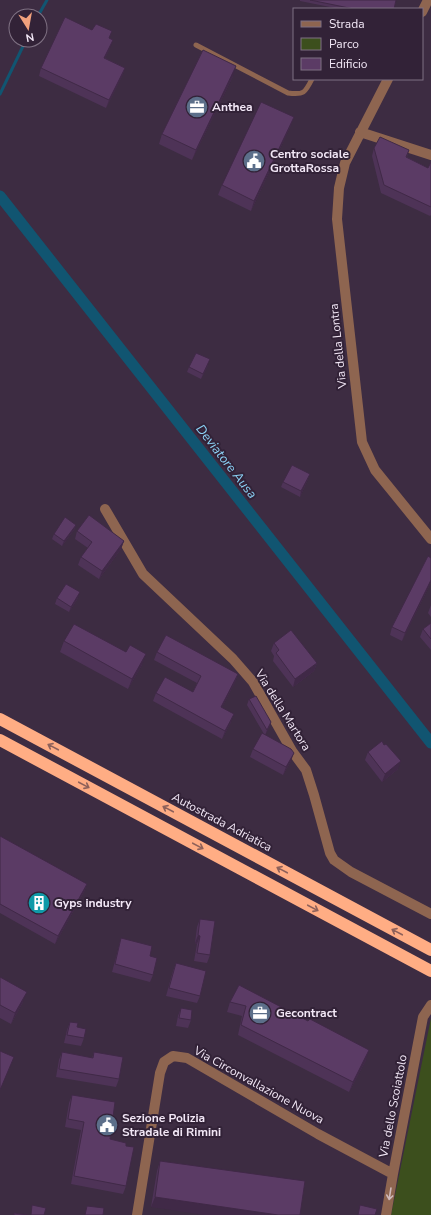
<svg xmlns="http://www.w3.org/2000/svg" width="431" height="1215" font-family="'Nunito Sans',sans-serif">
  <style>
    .green { fill: #3c4f1d }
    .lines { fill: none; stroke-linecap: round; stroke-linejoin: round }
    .stream { stroke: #115571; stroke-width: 3 }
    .canal { stroke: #115571; stroke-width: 11 }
    .service { stroke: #8e6550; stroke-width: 5 }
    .minor { stroke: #8e6550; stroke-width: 10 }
    .motorway { stroke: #ffad84; stroke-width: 12 }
    .wall { fill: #4e3357 }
    .shaded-wall { fill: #402947 }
    .building { fill: #5b3b65; stroke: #402947 }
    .oneway { stroke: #8e615a }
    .oneway2 { stroke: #cfbabc }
    .labels { text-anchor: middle; stroke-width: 4; stroke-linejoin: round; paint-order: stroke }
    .poi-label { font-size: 12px; font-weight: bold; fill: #f2e7f6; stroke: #322237; text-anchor: start }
    .street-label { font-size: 12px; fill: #f2e7f6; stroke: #322237 }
    .water-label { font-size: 13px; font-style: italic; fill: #8cd3f7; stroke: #322237 }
  </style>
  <rect width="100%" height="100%" fill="#3d2c42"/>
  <!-- green -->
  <path class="green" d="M431,1018V1215H391Z"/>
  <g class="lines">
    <!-- stream -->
    <path class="stream" d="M38,16L47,0
      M0,94L26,40"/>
    <!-- canal -->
    <path class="canal" d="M0,196L431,743"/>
    <!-- service -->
    <path class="service" d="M196,45L288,93C304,95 305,93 312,79"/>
    <!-- minor -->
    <path class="minor" d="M422,12L428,0
      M388,79L345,163L339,188L337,219L362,442L375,470L431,539
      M360,132L431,155
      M105,509L143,574L233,659L253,682L292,751L306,770L314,795L330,853L334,860L351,872L431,914
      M137,1215L160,1073L164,1062L173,1056L187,1058L318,1134L393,1174
      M386,1215L393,1174L423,1017L431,1005"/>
    <!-- motorway -->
    <path class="motorway" d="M0,719L431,950
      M0,740L431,971"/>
  </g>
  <!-- wall -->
  <path class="wall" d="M300,0H396L394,9H340L300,1Z
    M109,38L110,48L105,58L125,68L122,76L106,108L39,76L41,68Z
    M233,76L192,160L159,144L162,134Z
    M294,117L290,127L251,211L218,195L222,185Z
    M374,148L409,150L407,157L428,168L431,162V215L430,216L381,193L372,156Z
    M208,365L201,379L187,372L189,367Z
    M308,479L300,497L281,487L283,482Z
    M76,525L74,530L62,546L52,539L54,534Z
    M77,531L124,541L121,549L99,579L78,565L81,557L88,548L75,539Z
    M431,582L402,641L390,635L392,627Z
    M57,598H78L69,612L55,604Z
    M431,605V617L428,613Z
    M431,623V650L420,637L423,629Z
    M64,641L142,665L128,689L60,652Z
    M274,643L317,663L314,671L293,687L273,661L274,656L271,651Z
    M157,652L238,674L235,682L222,707L231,722L222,739L153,701L156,693L193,692L197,683L154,660Z
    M249,699L271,722L269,728L265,735L291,761L283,775L250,757L253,749L264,734L247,705Z
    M368,752L398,769L382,782L365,760Z
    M0,836L87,884L84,892L55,944L0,913Z
    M200,919L210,955L207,963L194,961L197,944L195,943L197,927Z
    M121,938L150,956L153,975L150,982L112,972L119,946Z
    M176,963L200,996L197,1003L166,996L173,971Z
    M0,977L23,1002L11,1024L0,1018Z
    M239,985L366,1060L349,1092L238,1035L242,1016L227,1012L230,1002Z
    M181,1008L191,1020L188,1028L176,1026L178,1016Z
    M70,1022L77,1027L84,1038L81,1046L64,1043L67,1030Z
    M62,1052L92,1058L94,1052L119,1079L116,1087L56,1077L59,1060Z
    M72,1095L110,1139L126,1146V1186L123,1194L71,1184L81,1130L65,1127L69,1103Z
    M160,1161L300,1215L151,1207L157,1171Z"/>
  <!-- shaded-wall -->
  <path class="shaded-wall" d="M113,40L110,48L101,66L104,58Z
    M236,66L233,76L192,160L196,150Z
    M125,68L122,76L106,108L109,100Z
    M294,117L290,127L251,211L254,201Z
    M210,359L208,365L201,379L203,374Z
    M310,474L308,479L300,497L301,491Z
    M76,525L74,530L62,546L64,541Z
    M124,541L121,549L99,579L102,571Z
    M431,580V582L402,641L405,633Z
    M80,592L78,598L69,612L71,607Z
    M146,654L142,665L128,689L132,679Z
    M317,663L314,671L293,687L295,679Z
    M238,674L235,682L218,715L221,707Z
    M234,714L231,722L222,739L225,731Z
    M271,722L269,728L265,736L267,730Z
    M294,753L291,761L283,775L286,767Z
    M401,761L398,769L382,782L385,774Z
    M87,884L84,892L55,944L58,936Z
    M198,935L200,936L197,944L195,943Z
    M27,992L23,1002L11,1024L15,1013Z
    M369,1050L366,1060L349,1092L353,1082Z
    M155,1197L278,1215H204L151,1207Z"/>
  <!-- building -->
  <path class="building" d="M310,0H396L394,9H354Z
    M65,17L92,30L96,24L112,31L109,38L113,40L104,58L125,68L109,100L41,68Z
    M203,50L236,66L196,150L162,134Z
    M261,102L294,117L254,201L222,185Z
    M380,137L409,150L406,157L428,168L431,162V207L384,185L374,148Z
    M196,353L210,359L203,374L189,367Z
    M292,465L310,474L301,491L283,482Z
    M89,515L124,541L102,571L81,557L92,542L77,531Z
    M65,517L76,525L64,541L54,534Z
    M428,556L431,558V580L405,633L392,627Z
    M66,584L80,592L71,607L57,598Z
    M431,623V639L423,629Z
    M74,624L126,652L130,645L146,654L132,679L64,641Z
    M291,630L317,663L295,679L276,653L279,650L274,643Z
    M166,635L238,674L221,707L234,714L225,731L156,693L165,677L193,692L201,676L157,652Z
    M256,696L271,722L267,730L249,699Z
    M262,733L291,749L294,753L286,767L253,749Z
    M382,741L384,745L386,744L401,761L385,774L368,752Z
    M0,836L87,884L58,936L0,904Z
    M200,919L215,921L210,955L197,953L200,936L198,935Z
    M121,938L152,946L150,956L157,958L153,975L115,964Z
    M176,963L206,971L200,996L169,988Z
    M0,977L27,992L15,1013L0,1005Z
    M239,985L308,1021L310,1019L369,1050L353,1082L241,1025L246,1006L230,1002Z
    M181,1008L192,1010L191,1020L179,1018Z
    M70,1022L78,1023L77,1027L86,1029L84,1038L67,1035Z
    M0,1051L14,1057L0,1090Z
    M62,1052L93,1058L94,1052L123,1057L119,1079L59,1069Z
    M72,1095L115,1102L110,1139L126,1143V1146L134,1147L126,1186L74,1176L84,1122L68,1119Z
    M160,1161L305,1181L300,1215H278L155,1197Z
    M32,1205L46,1208L44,1215H31Z
    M360,1205L377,1209L375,1215H358Z
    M87,1206L104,1208L103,1215H85Z
    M14,1213L27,1215H14Z"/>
  <!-- one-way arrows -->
  <defs><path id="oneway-shaft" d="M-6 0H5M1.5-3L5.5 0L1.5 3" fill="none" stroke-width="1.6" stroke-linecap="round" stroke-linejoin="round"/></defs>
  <g class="oneway">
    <use href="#oneway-shaft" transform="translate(53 747) rotate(-152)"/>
    <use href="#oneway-shaft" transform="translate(84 785) rotate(28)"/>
    <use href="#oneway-shaft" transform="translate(168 809) rotate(-152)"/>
    <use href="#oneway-shaft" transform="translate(198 846) rotate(28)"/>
    <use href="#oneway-shaft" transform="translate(282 870) rotate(-152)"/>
    <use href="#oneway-shaft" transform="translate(313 908) rotate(28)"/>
    <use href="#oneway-shaft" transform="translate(397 932) rotate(-152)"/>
  </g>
  <use class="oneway2" href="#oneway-shaft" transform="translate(390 1194) rotate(99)"/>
  <!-- icons -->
  <defs>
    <g id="office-disc" transform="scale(1.15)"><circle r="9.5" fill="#5c6f8a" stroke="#322237"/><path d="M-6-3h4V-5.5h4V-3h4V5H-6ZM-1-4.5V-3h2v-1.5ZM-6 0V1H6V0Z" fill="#fff"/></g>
    <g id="civic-disc" transform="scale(1.15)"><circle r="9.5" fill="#5c6f8a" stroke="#322237"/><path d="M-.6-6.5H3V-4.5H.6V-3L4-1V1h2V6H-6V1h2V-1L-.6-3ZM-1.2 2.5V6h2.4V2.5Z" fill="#fff"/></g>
    <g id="building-disc" transform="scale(1.15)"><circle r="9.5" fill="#0f9aa8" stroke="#322237"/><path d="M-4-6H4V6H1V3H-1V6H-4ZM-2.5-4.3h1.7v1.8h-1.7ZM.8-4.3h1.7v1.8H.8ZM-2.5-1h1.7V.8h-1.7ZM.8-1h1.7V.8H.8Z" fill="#fff"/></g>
  </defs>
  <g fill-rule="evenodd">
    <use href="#office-disc" x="197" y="107"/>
    <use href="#civic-disc" x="254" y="161"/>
    <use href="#building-disc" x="39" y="903"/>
    <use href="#office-disc" x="260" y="1013"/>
    <use href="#civic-disc" x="107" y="1125"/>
  </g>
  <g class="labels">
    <!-- poi labels -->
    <g class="poi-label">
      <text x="212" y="111">Anthea</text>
      <text x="270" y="158">Centro sociale<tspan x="270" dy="14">GrottaRossa</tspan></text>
      <text x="54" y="907">Gyps industry</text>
      <text x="276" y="1017">Gecontract</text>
      <text x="122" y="1122">Sezione Polizia<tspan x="122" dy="14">Stradale di Rimini</tspan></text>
    </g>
    <!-- street labels -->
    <g class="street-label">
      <text transform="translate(338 346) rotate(-96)" y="4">Via della Lontra</text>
      <text transform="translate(283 710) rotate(58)" y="4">Via della Martora</text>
      <text transform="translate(222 822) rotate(28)" y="4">Autostrada Adriatica</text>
      <text transform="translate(259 1085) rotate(29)" y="4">Via Circonvallazione Nuova</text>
      <text transform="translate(393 1106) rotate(-79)" y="4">Via dello Scoiattolo</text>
    </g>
    <!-- water labels -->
    <g class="water-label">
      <text transform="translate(227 461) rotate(52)" y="5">Deviatore Ausa</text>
    </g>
  </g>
  <!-- legend -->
  <rect x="293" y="8" width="130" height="72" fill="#322237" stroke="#7f7183"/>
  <rect x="301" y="21" width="20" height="6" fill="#8e6550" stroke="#7f7183"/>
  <text x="329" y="28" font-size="12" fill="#f2e7f6">Strada</text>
  <rect x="301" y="38" width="20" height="12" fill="#3c4f1d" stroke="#7f7183"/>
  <text x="329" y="48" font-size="12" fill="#f2e7f6">Parco</text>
  <rect x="301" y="58" width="20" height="12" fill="#5b3b65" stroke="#7f7183"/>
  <text x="329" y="68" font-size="12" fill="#f2e7f6">Edificio</text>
  <!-- north arrow -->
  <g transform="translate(28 28) rotate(169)"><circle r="19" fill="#322237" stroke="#7f7183"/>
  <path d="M0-3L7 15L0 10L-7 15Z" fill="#f1a17d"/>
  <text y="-6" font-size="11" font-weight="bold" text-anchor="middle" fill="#f2e7f6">N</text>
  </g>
</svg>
